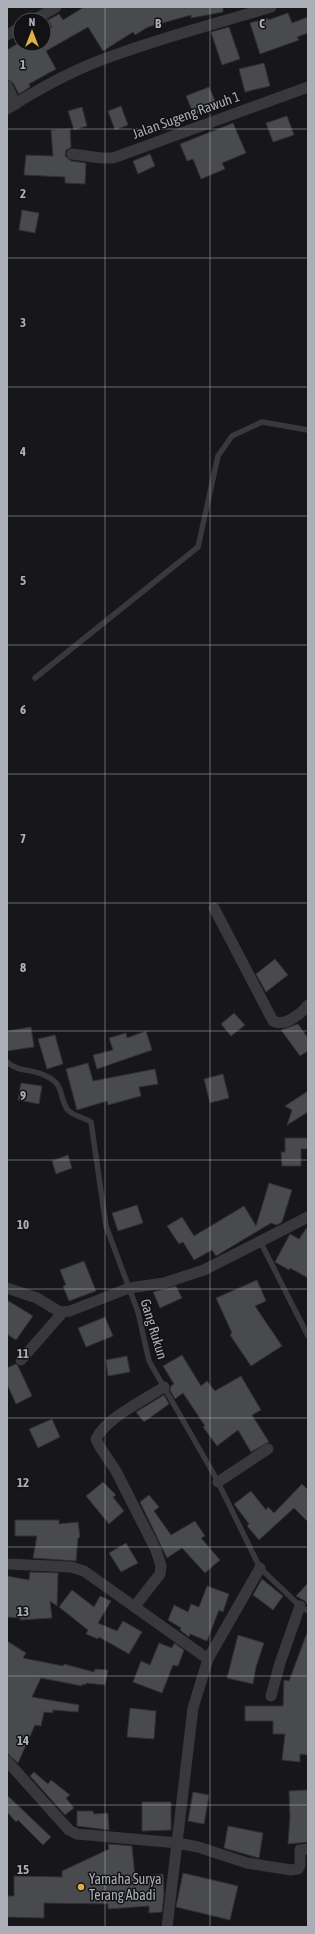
<svg xmlns="http://www.w3.org/2000/svg" width="315" height="1934" font-family="'Asap Condensed',sans-serif">
  <style>
    .building { fill: #494a4e; stroke: #323135 }
    .lines { fill: none; stroke-linecap: round; stroke-linejoin: round }
    .lane { stroke: #39393d; stroke-width: 5.5 }
    .street { stroke: #39393d; stroke-width: 11 }
    .grid { fill: none; stroke: #abaeb7; stroke-width: 1; stroke-opacity: 0.55 }
    .poi-dot { fill: #deb04a; stroke: #121214; stroke-width: 1.5 }
    .labels { text-anchor: middle; stroke-width: 3; stroke-linejoin: round; paint-order: stroke }
    .street-label { font-size: 14px; fill: #abaeb7; stroke: #121214 }
    .poi-label { font-size: 14px; fill: #abaeb7; stroke: #121214; text-anchor: start }
    .grid-label { font-size: 13px; text-anchor: middle; font-weight: bold; fill: #abaeb7; stroke: #121214; stroke-width: 3; stroke-linejoin: round; paint-order: stroke }
  </style>
  <rect width="100%" height="100%" fill="#171719"/>
  <!-- building -->
  <path class="building" d="M84,7H223V12L191,18V15L148,27L135,35L133,32L103,51L88,27L46,51L56,69L29,84L30,87L19,94L13,83L7,79V50L17,44H44V32L52,27L48,20L59,14L63,20Z
    M288,13L292,23L308,17V33L297,37L299,40L260,54L250,23L268,18V20Z
    M229,27L240,59L222,65L211,32Z
    M264,63L270,86L245,92L239,69Z
    M209,87L217,105L194,115L186,96Z
    M121,106L128,125L115,130L108,111Z
    M82,107L87,126L74,130L68,111Z
    M287,116L294,135L273,142L266,123Z
    M233,123L246,153L222,163L225,169L201,179L193,159L187,161L180,144Z
    M70,129L71,147L66,150L65,156L71,161L86,163L85,184L65,183V177L24,175L26,155L53,156L51,130Z
    M150,154L155,166L138,174L133,161Z
    M22,210L39,213L35,233L19,230Z
    M275,959L288,975L266,992L256,974Z
    M234,1013L245,1025L231,1036L221,1024Z
    M298,1024L308,1038V1051L300,1056L281,1030Z
    M31,1027L34,1047L7,1051V1031Z
    M146,1031L152,1050L97,1069L93,1055L113,1050L109,1038L126,1033L127,1038Z
    M55,1035L63,1064L47,1069L38,1039Z
    M88,1063L93,1081L155,1069L158,1084L139,1087L141,1096L108,1105L107,1101L77,1110L66,1069Z
    M223,1074L229,1098L210,1103L204,1079Z
    M21,1083L42,1086L39,1104L18,1100Z
    M308,1091V1112L287,1125L292,1110L285,1106Z
    M285,1138H308V1149H301V1166H282L281,1152H285Z
    M68,1155L72,1168L56,1174L52,1161Z
    M269,1183L292,1190L282,1222L277,1225L271,1223L216,1256L212,1250L194,1260L183,1242L179,1244L167,1226L182,1217L194,1236L244,1206L256,1226Z
    M137,1205L143,1223L118,1231L112,1213Z
    M308,1226V1278L290,1268L289,1270L275,1262L290,1234L299,1239Z
    M84,1261L96,1291L69,1301L63,1286L66,1285L60,1270Z
    M257,1280L266,1301L255,1306L282,1346L251,1366L230,1335L232,1333L216,1298Z
    M176,1286L182,1298L160,1308L153,1292Z
    M7,1300L33,1316L16,1340L7,1334Z
    M105,1317L113,1336L86,1347L78,1328Z
    M182,1355L201,1386L207,1381L215,1391L241,1376L261,1410L252,1415L269,1442L251,1452L238,1430L217,1446L203,1427L205,1426L183,1393L175,1399L170,1390L171,1386L174,1384L163,1366Z
    M127,1356L130,1372L108,1376L106,1360Z
    M16,1364L18,1366L32,1396L16,1404L7,1384V1368Z
    M164,1395L169,1404L144,1422L136,1412Z
    M52,1419L60,1437L38,1448L29,1429Z
    M103,1482L116,1495L113,1497L124,1511L109,1524L86,1496Z
    M302,1484L308,1490V1522L294,1508L259,1540L247,1526L249,1524L234,1504L251,1491L266,1510L268,1507L274,1513Z
    M149,1495L159,1507L154,1511L171,1535L195,1521L205,1536L201,1538L220,1560L205,1573L182,1548L167,1558L140,1502Z
    M15,1520H59V1524L78,1522L80,1537L78,1538L76,1561L33,1558L37,1536H15Z
    M126,1543L138,1563L121,1572L109,1553Z
    M30,1572L58,1573L57,1606L50,1601L52,1618L20,1620V1618L7,1617V1576L29,1580Z
    M262,1579L283,1596L273,1610L253,1595Z
    M308,1583V1606L305,1601L296,1596Z
    M207,1586L229,1594L223,1612L219,1610L207,1641L190,1634L189,1637L180,1630L181,1628L168,1620L174,1605L188,1612L191,1604L199,1607Z
    M72,1590L94,1607L100,1596L111,1601L98,1623L117,1631L123,1621L142,1632L129,1654L99,1637L98,1639L86,1634L88,1630L59,1607Z
    M307,1633H308V1755L300,1754V1762L282,1760L285,1734H273V1721H245V1706H283L284,1680L289,1681Z
    M238,1635L264,1643L256,1667L253,1684L227,1678Z
    M7,1641L26,1653L23,1658L63,1666L64,1664L94,1672L95,1669L108,1670L105,1685L86,1683L85,1685L82,1684V1686L41,1678L32,1697L79,1705L78,1712L53,1710V1713L44,1712L41,1726L35,1725L18,1763L7,1753Z
    M159,1643L172,1648L174,1643L184,1650L178,1666L173,1665L162,1693L133,1682L141,1661L150,1665Z
    M130,1708L156,1711L154,1739L127,1737Z
    M34,1772L48,1784L51,1780L70,1795L66,1798L74,1808L65,1815L30,1776Z
    M308,1790V1842L288,1844L290,1817L289,1791Z
    M193,1792L209,1795L204,1824L188,1821Z
    M7,1795L51,1837L43,1845L18,1820L16,1822L7,1812Z
    M142,1802H171V1830L142,1831Z
    M77,1811H93L94,1814L108,1813L109,1830L77,1826Z
    M228,1826L263,1833L259,1858L224,1848Z
    M108,1844L132,1846L135,1877L163,1874L164,1893L162,1912L149,1913V1906L108,1909V1904L44,1903V1918L7,1917V1896H14V1876L62,1877V1871L109,1849Z
    M183,1873L238,1886L230,1920L176,1907Z"/>
  <g class="lines">
    <!-- lane -->
    <path class="lane" d="M35,678L198,547L218,456L232,436L262,422L308,430
      M7,1062C18,1072 32,1069 44,1075C65,1084 58,1094 67,1109C72,1116 84,1117 91,1122L106,1226L138,1312L149,1361L216,1478L260,1568L300,1606L308,1611
      M260,1241L308,1336"/>
    <!-- street -->
    <path class="street" d="M34,20L56,7
      M7,35L20,28
      M7,86L16,104
      M7,109C37,90 71,71 104,59C159,38 215,24 271,7
      M72,154L101,158H113L308,87
      M214,908L273,1021C285,1027 301,1014 308,1005
      M7,1288L37,1298L60,1312L70,1311L129,1288L164,1283L204,1270L308,1217
      M21,1360L63,1312
      M218,1482L268,1449
      M7,1564L71,1567L84,1571L208,1659
      M135,1606L160,1574L161,1566L156,1550L116,1471L100,1447L96,1439C106,1418 144,1400 164,1387
      M271,1696L280,1663L300,1606
      M7,1761L69,1830L77,1834L178,1843L198,1847L247,1863L291,1870L298,1869L300,1865V1850L308,1849
      M167,1927L193,1708L208,1659L260,1568"/>
  </g>
  <!-- grid -->
  <path class="grid" d="M105,7V1927M210,7V1927M7,129H308M7,258H308M7,387H308M7,516H308M7,645H308M7,774H308M7,903H308M7,1031H308M7,1160H308M7,1289H308M7,1418H308M7,1547H308M7,1676H308M7,1805H308"/>
  <!-- markers -->
  <circle class="poi-dot" cx="81" cy="1887" r="4"/>
  <g class="labels">
    <!-- street labels -->
    <g class="street-label">
      <text transform="translate(186 115) rotate(-20)" y="5">Jalan Sugeng Rawuh 1</text>
      <text transform="translate(154 1329) rotate(73)" y="5">Gang Rukun</text>
    </g>
    <!-- poi labels -->
    <g class="poi-label">
      <text x="89" y="1884">Yamaha Surya<tspan x="89" dy="16">Terang Abadi</tspan></text>
    </g>
  </g>
  <g class="grid-label">
    <text x="158" y="28">B</text>
    <text x="262" y="28">C</text>
    <text x="23" y="69">1</text>
    <text x="23" y="198">2</text>
    <text x="23" y="327">3</text>
    <text x="23" y="456">4</text>
    <text x="23" y="585">5</text>
    <text x="23" y="714">6</text>
    <text x="23" y="843">7</text>
    <text x="23" y="972">8</text>
    <text x="23" y="1100">9</text>
    <text x="23" y="1229">10</text>
    <text x="23" y="1358">11</text>
    <text x="23" y="1487">12</text>
    <text x="23" y="1616">13</text>
    <text x="23" y="1745">14</text>
    <text x="23" y="1874">15</text>
  </g>
  <!-- border -->
  <rect width="315" height="1934" fill="none" stroke="#abaeb7" stroke-width="16"/>
  <!-- north arrow -->
  <g transform="translate(32 32)"><circle r="19" fill="#121214" stroke="#4f5055"/>
  <path d="M0-3L7 15L0 10L-7 15Z" fill="#deb04a"/>
  <text y="-6" font-size="11" font-weight="bold" text-anchor="middle" fill="#abaeb7">N</text>
  </g>
</svg>
